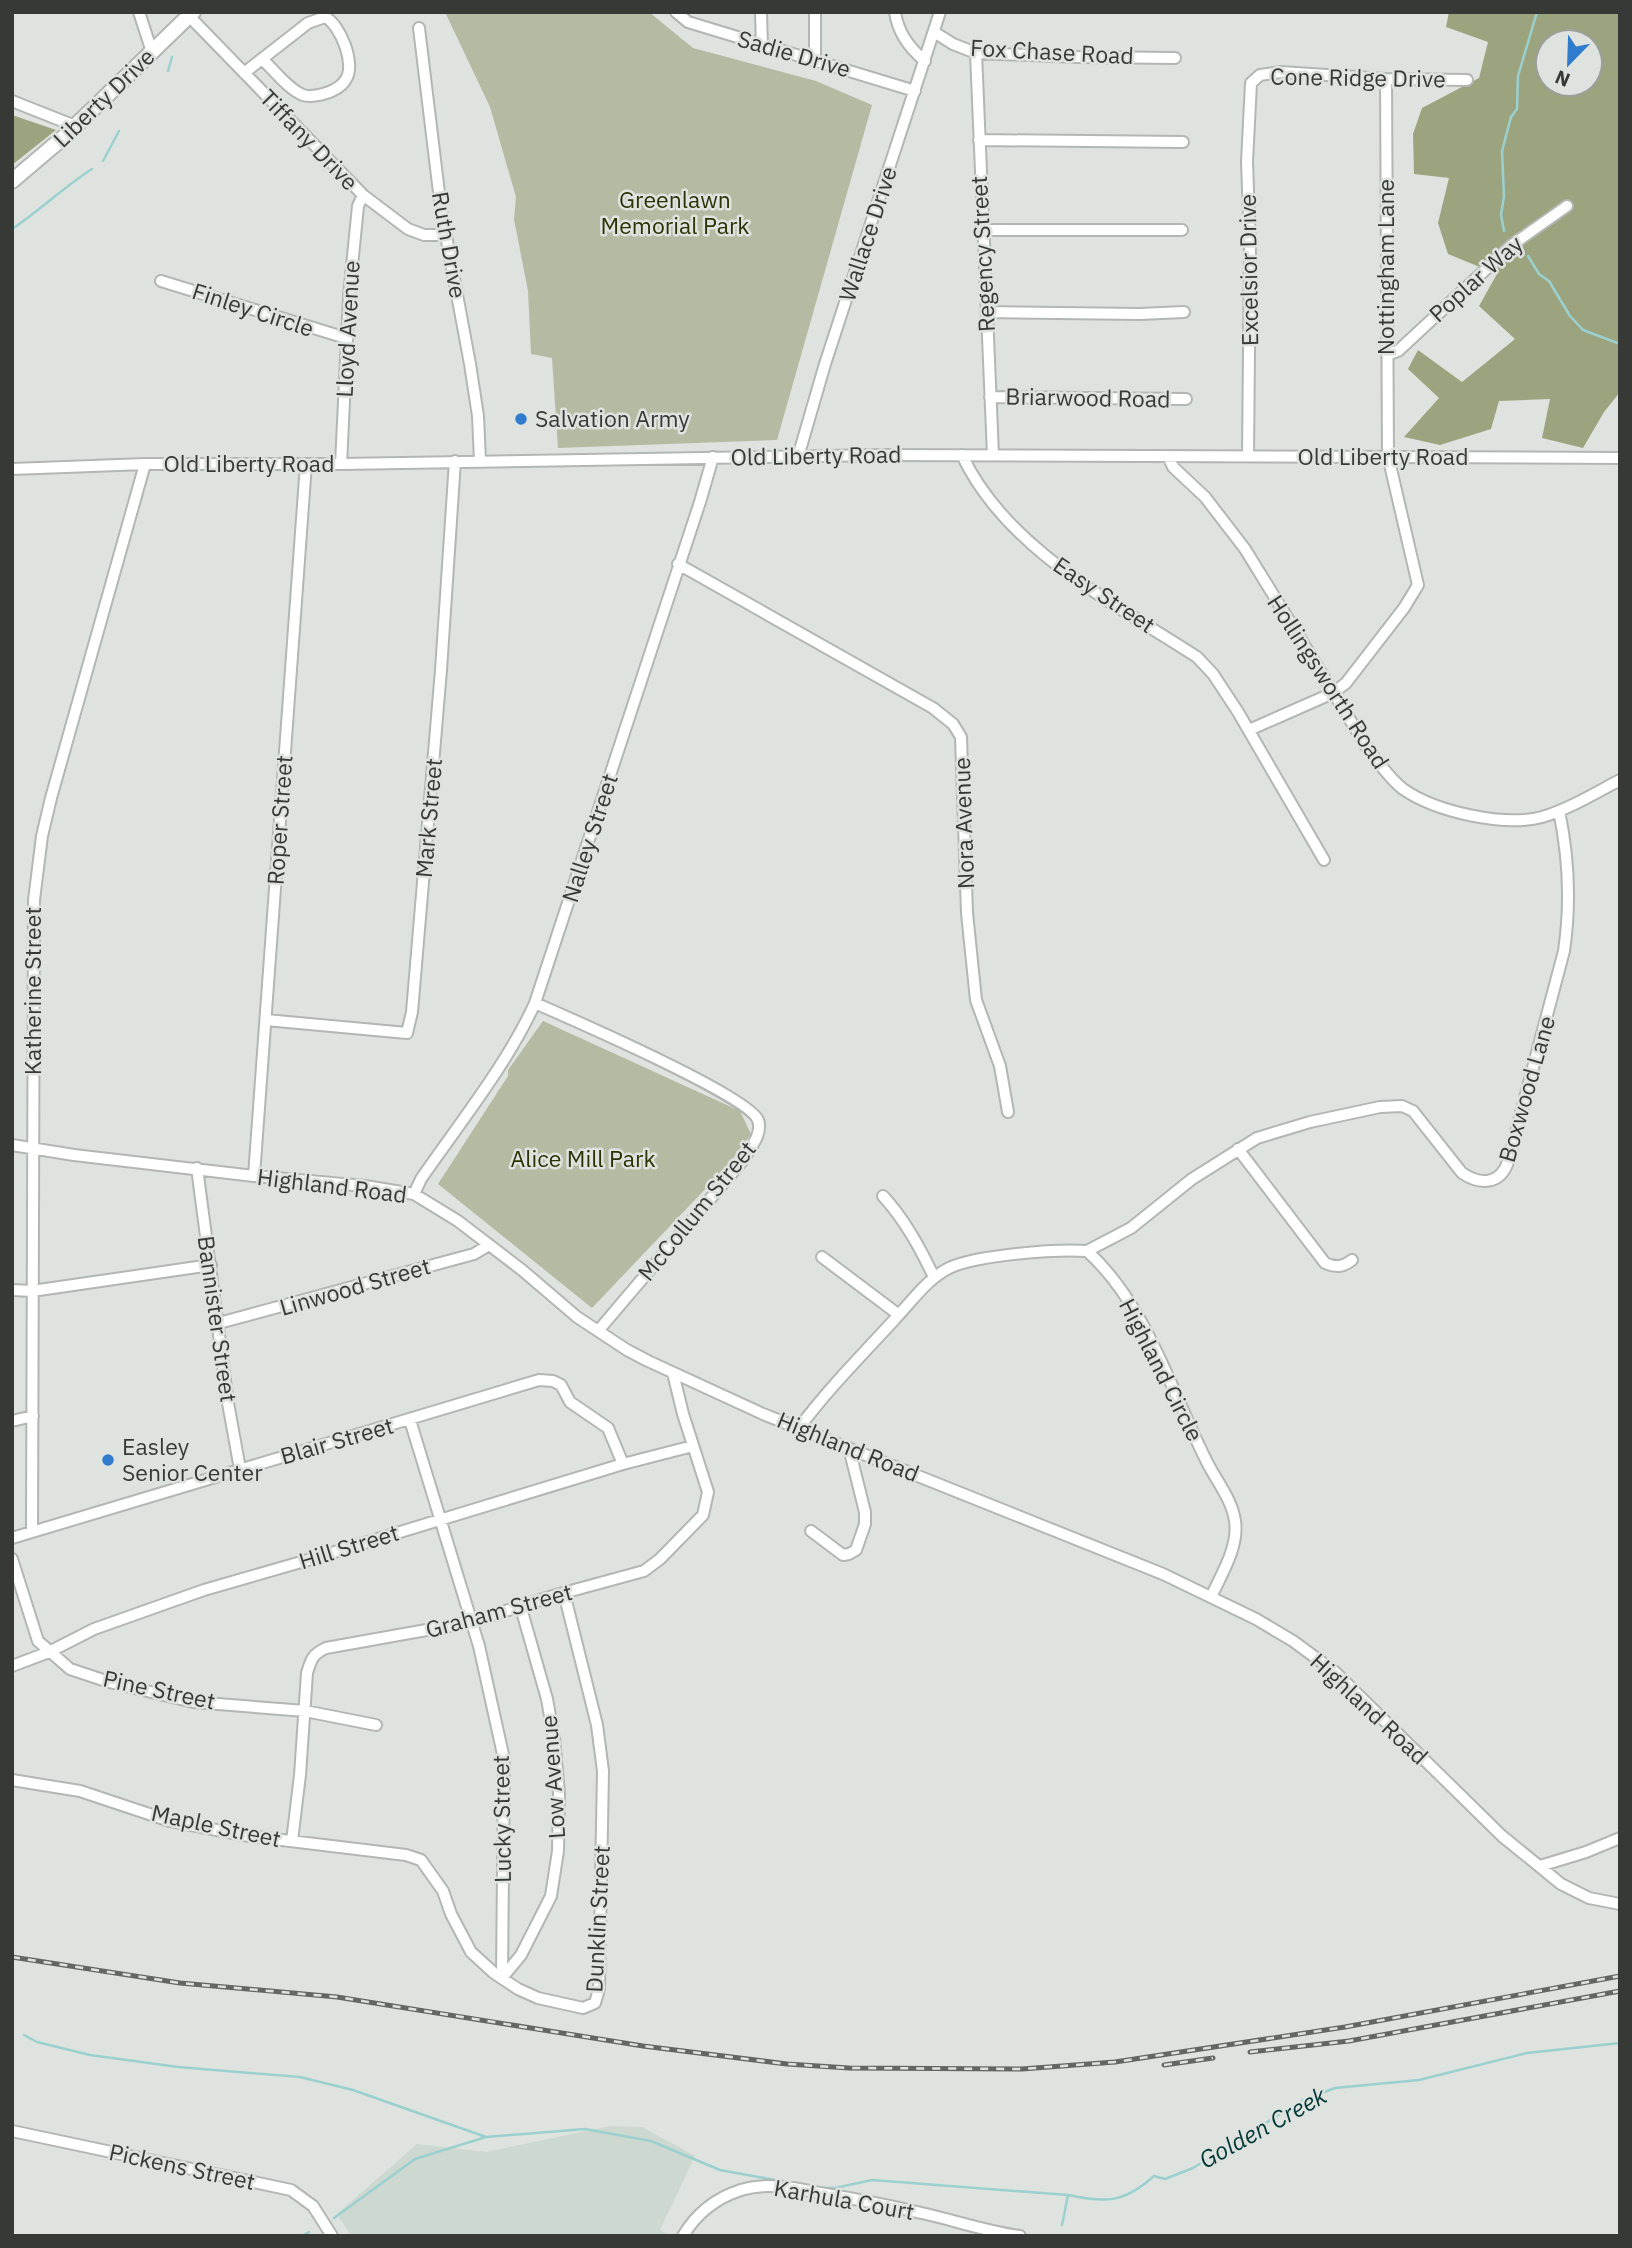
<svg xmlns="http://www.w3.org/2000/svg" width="1632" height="2248" font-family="'IBM Plex Sans',sans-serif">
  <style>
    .built { fill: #ccd8d0 }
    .green { fill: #b5bba2 }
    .forest { fill: #9ba47e; fill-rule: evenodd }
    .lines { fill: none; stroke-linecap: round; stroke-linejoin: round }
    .stream { stroke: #9bd0cf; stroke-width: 2.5 }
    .minor-casing { stroke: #b2b7b4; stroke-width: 14 }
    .secondary-casing { stroke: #b2b7b4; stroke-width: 18 }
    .minor { stroke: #fff; stroke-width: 10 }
    .secondary { stroke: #fff; stroke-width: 14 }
    .rail-casing { stroke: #636663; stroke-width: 5 }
    .rail { stroke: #dee3df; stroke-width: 2.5; stroke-dasharray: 8; stroke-linecap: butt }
    .poi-dot { fill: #307ccc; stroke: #dee3df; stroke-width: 2.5 }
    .labels { text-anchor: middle; stroke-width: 5; stroke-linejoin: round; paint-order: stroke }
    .street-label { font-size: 23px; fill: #373937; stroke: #dee3df }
    .park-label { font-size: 23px; fill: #2b3304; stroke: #dee3df }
    .poi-label { font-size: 23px; fill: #373937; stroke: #dee3df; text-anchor: start }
    .water-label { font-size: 24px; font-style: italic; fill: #023737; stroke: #dee3df }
  </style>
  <rect width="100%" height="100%" fill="#dee3df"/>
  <!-- built -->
  <path class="built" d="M610,2126L642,2127L695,2156L660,2230L670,2236H351L337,2214L417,2144L486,2152Z"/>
  <!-- green -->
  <path class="green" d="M445,12H649L693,48L816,81L872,105L777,440L558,448L552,358L531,354L528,291L514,219L516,197L490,107Z
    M543,1021L740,1111L751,1134L730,1163L592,1308L438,1184L508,1076V1070Z"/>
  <!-- forest -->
  <path class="forest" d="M1449,12H1620V392L1604,412L1583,448L1542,438L1550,399L1499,401L1491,429L1440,445L1404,437L1439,398L1408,369L1418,350L1462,382L1515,339L1479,306L1497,274L1448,254L1438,223L1449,178L1414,174L1413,134L1422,108L1479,78L1488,42L1446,27ZM1548,42H1590V84H1548Z
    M12,115L56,130L12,165Z"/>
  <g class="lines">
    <!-- stream -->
    <path class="stream" d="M168,71L172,57
      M103,161L119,131
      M12,229C40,210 64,187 92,169
      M1504,231L1501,215L1504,196L1502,151L1511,117L1517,109L1518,76L1537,12
      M1528,256L1539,274L1549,281L1570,316L1583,330L1620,344
      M24,2035L37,2042L90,2055L178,2067L300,2077L353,2090L486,2137
      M820,2188H835L872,2180L1068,2195C1106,2203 1124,2203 1154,2176L1165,2179L1193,2168L1303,2100L1335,2088L1419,2080L1527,2053L1620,2043
      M334,2218L415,2159L486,2137L585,2129L651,2141L720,2170L786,2182
      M1062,2225L1068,2195
      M302,2236L309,2232"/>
    <!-- minor casing -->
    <g class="minor-casing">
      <path id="minor" d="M139,12L152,52
        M676,12L688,22L915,91
        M761,12L762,46
        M895,12C898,33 909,48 925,61
        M189,16L363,195L408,229L424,235H446
        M419,28L441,209L470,364L478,416L480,461
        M934,32L953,44L976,53L1078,57L1175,58
        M976,53L993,455
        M815,60V12
        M244,73L308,23L325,17C340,24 356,64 346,79C341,88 328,93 319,95C313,96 308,97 303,95C288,89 274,70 262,59
        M12,101L75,126
        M979,140L1183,142
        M983,230H1182
        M161,281L346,338
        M986,312L1140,314L1184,312
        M1387,355L1398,351L1512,245L1567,206
        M990,397L1186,399
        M962,455C1006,549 1114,603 1197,657L1213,674L1238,712L1324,860
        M1168,456L1173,467L1205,497L1245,549L1368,749C1379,763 1389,778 1403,789C1436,812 1504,827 1542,817C1569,809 1595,793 1620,780
        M1248,456L1250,244L1247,162L1251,83L1260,75L1281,72L1386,79L1467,80
        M798,457L825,364L940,12
        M341,464L349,296L358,206L363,195
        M12,469L145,464H341L882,455L1620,458
        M678,564L933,708L953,724L961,737L967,913L976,1000L1000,1066L1008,1112
        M1249,730L1333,693L1346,683L1404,608L1418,585L1388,456L1386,79
        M535,1003C569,1018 749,1096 758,1120C763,1134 750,1148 744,1159L598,1331
        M266,1020L407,1033L412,1012L441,670L455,461
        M12,1145L74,1155L254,1176L365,1186L414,1194L458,1221L522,1270L577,1317L627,1350L648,1361L763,1414L1163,1574L1256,1619L1293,1641L1335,1672L1502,1836L1561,1884L1589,1898L1620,1904
        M1238,1149L1325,1263C1336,1268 1343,1267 1352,1260
        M197,1168L228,1403L240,1469
        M254,1176L306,464
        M414,1194L421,1179C459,1124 508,1063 535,1003L700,502L713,457
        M883,1196C905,1220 920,1248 934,1277
        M1087,1251L1131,1228L1192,1179L1257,1138L1310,1122L1380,1107L1402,1106L1413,1111L1462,1173C1480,1185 1500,1185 1508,1162L1564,951C1571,903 1569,858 1559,811
        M822,1257L899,1315
        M12,1290L32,1291L211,1265
        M219,1323L474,1254L489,1245
        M410,1420L479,1646L504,1759L502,1978
        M12,1421L33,1416
        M799,1428C828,1389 862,1355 895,1319C912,1301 927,1279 949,1268C976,1255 1056,1249 1087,1251C1147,1305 1172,1394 1208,1464C1218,1483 1232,1500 1235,1521C1239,1547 1221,1575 1211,1597
        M811,1531L843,1555L849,1554L856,1550L865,1524V1512L849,1448
        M32,1532L34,900L42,836L51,798L145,464
        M12,1538L539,1380L553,1381L561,1385L570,1402L608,1428L623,1464
        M12,1559L38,1641L70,1669L109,1682L193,1702L305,1711L376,1725
        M12,1666L49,1652L94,1629L204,1590L315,1558L623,1464L693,1446
        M12,1780L80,1791L170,1821L195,1826L249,1836L406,1855L421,1860L443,1891L451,1914L471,1952L494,1973L518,1989L538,1998L583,2008L595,2003L599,1989L603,1771L597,1725L564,1593
        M292,1841L300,1775L307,1673C311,1659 313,1654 326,1648L471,1622L556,1595L644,1571L660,1559L703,1515L708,1492L683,1414L673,1373
        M1540,1866L1586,1852L1620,1838
        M502,1978L521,1955L551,1896L558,1851L559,1793L554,1738L547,1699L521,1608
        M12,2131L291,2190L313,2206L332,2236
        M683,2236C696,2214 716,2198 741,2190C766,2182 795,2188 820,2193C856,2199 891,2206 926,2214C957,2221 988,2232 1020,2236"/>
    </g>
    <!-- secondary casing -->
    <g class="secondary-casing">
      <path id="secondary" d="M12,181L65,136L193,12"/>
    </g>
    <!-- minor -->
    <use href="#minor" class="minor"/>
    <!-- secondary -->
    <use href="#secondary" class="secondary"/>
    <!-- rail casing -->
    <g class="rail-casing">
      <path id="rail" d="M12,1957L180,1983L337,1997L643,2046L787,2064L849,2068L1022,2069L1115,2062L1345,2027L1620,1976
        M1250,2052L1349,2041L1620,1991
        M1164,2065L1213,2058"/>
    </g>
    <!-- rail -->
    <use href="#rail" class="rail"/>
  </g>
  <!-- markers -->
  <g class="poi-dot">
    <circle cx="521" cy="419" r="7"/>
    <circle cx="108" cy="1460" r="7"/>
  </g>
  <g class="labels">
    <!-- street labels -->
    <g class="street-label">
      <text transform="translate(1052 52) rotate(3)" y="8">Fox Chase Road</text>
      <text transform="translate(794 54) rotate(16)" y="8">Sadie Drive</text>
      <text transform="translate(1358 78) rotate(1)" y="8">Cone Ridge Drive</text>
      <text transform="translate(104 98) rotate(-44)" y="8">Liberty Drive</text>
      <text transform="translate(309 140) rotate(46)" y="8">Tiffany Drive</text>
      <text transform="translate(868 234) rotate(-72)" y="8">Wallace Drive</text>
      <text transform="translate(449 245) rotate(80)" y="8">Ruth Drive</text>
      <text transform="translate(983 254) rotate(-93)" y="8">Regency Street</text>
      <text transform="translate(1386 267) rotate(-90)" y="8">Nottingham Lane</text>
      <text transform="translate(1249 270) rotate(-91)" y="8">Excelsior Drive</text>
      <text transform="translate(1476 279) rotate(-42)" y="8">Poplar Way</text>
      <text transform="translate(253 310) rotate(18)" y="8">Finley Circle</text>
      <text transform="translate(348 329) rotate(-87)" y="8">Lloyd Avenue</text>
      <text transform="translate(1088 398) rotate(1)" y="8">Briarwood Road</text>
      <text transform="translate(816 456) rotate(-1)" y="8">Old Liberty Road</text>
      <text x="1383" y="465">Old Liberty Road</text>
      <text x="249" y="472">Old Liberty Road</text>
      <text transform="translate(1104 595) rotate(34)" y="8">Easy Street</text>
      <text transform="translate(1328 682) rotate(57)" y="8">Hollingsworth Road</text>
      <text transform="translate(429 818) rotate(-85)" y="8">Mark Street</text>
      <text transform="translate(280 820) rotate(-86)" y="8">Roper Street</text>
      <text transform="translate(964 823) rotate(-92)" y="8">Nora Avenue</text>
      <text transform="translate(590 838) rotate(-72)" y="8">Nalley Street</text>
      <text transform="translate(33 991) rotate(-90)" y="8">Katherine Street</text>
      <text transform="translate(1527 1089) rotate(-74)" y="8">Boxwood Lane</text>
      <text transform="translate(332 1186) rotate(7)" y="8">Highland Road</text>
      <text transform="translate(697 1211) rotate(-51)" y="8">McCollum Street</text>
      <text transform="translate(355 1287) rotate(-16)" y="8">Linwood Street</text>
      <text transform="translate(217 1319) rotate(82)" y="8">Bannister Street</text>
      <text transform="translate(1161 1370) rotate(63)" y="8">Highland Circle</text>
      <text transform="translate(337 1441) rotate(-16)" y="8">Blair Street</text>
      <text transform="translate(848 1447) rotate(22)" y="8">Highland Road</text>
      <text transform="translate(349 1547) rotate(-17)" y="8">Hill Street</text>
      <text transform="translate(499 1611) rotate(-15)" y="8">Graham Street</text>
      <text transform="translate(159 1690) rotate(12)" y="8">Pine Street</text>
      <text transform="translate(1369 1709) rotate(43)" y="8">Highland Road</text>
      <text transform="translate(553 1777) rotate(-94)" y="8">Low Avenue</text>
      <text transform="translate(502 1819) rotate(-91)" y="8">Lucky Street</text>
      <text transform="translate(216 1826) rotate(12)" y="8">Maple Street</text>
      <text transform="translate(598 1919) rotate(-87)" y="8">Dunklin Street</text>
      <text transform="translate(182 2167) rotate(12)" y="8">Pickens Street</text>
      <text transform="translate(844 2200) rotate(10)" y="8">Karhula Court</text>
    </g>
    <!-- park labels -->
    <g class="park-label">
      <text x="675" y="208">Greenlawn<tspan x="675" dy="26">Memorial Park</tspan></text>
      <text x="583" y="1167">Alice Mill Park</text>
    </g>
    <!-- poi labels -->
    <g class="poi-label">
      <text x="535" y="427">Salvation Army</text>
      <text x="122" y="1455">Easley<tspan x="122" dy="26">Senior Center</tspan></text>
    </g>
    <!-- water labels -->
    <g class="water-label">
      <text transform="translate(1263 2128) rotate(-29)" y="8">Golden Creek</text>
    </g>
  </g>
  <!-- border -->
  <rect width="1632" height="2248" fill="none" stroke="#373937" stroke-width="28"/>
  <!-- north arrow -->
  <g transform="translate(1569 63) rotate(203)"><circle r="33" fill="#dee3df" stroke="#9b9f9c" stroke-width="2"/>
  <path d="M0-5L12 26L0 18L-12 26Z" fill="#307ccc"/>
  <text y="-10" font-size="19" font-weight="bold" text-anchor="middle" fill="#373937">N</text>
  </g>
</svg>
